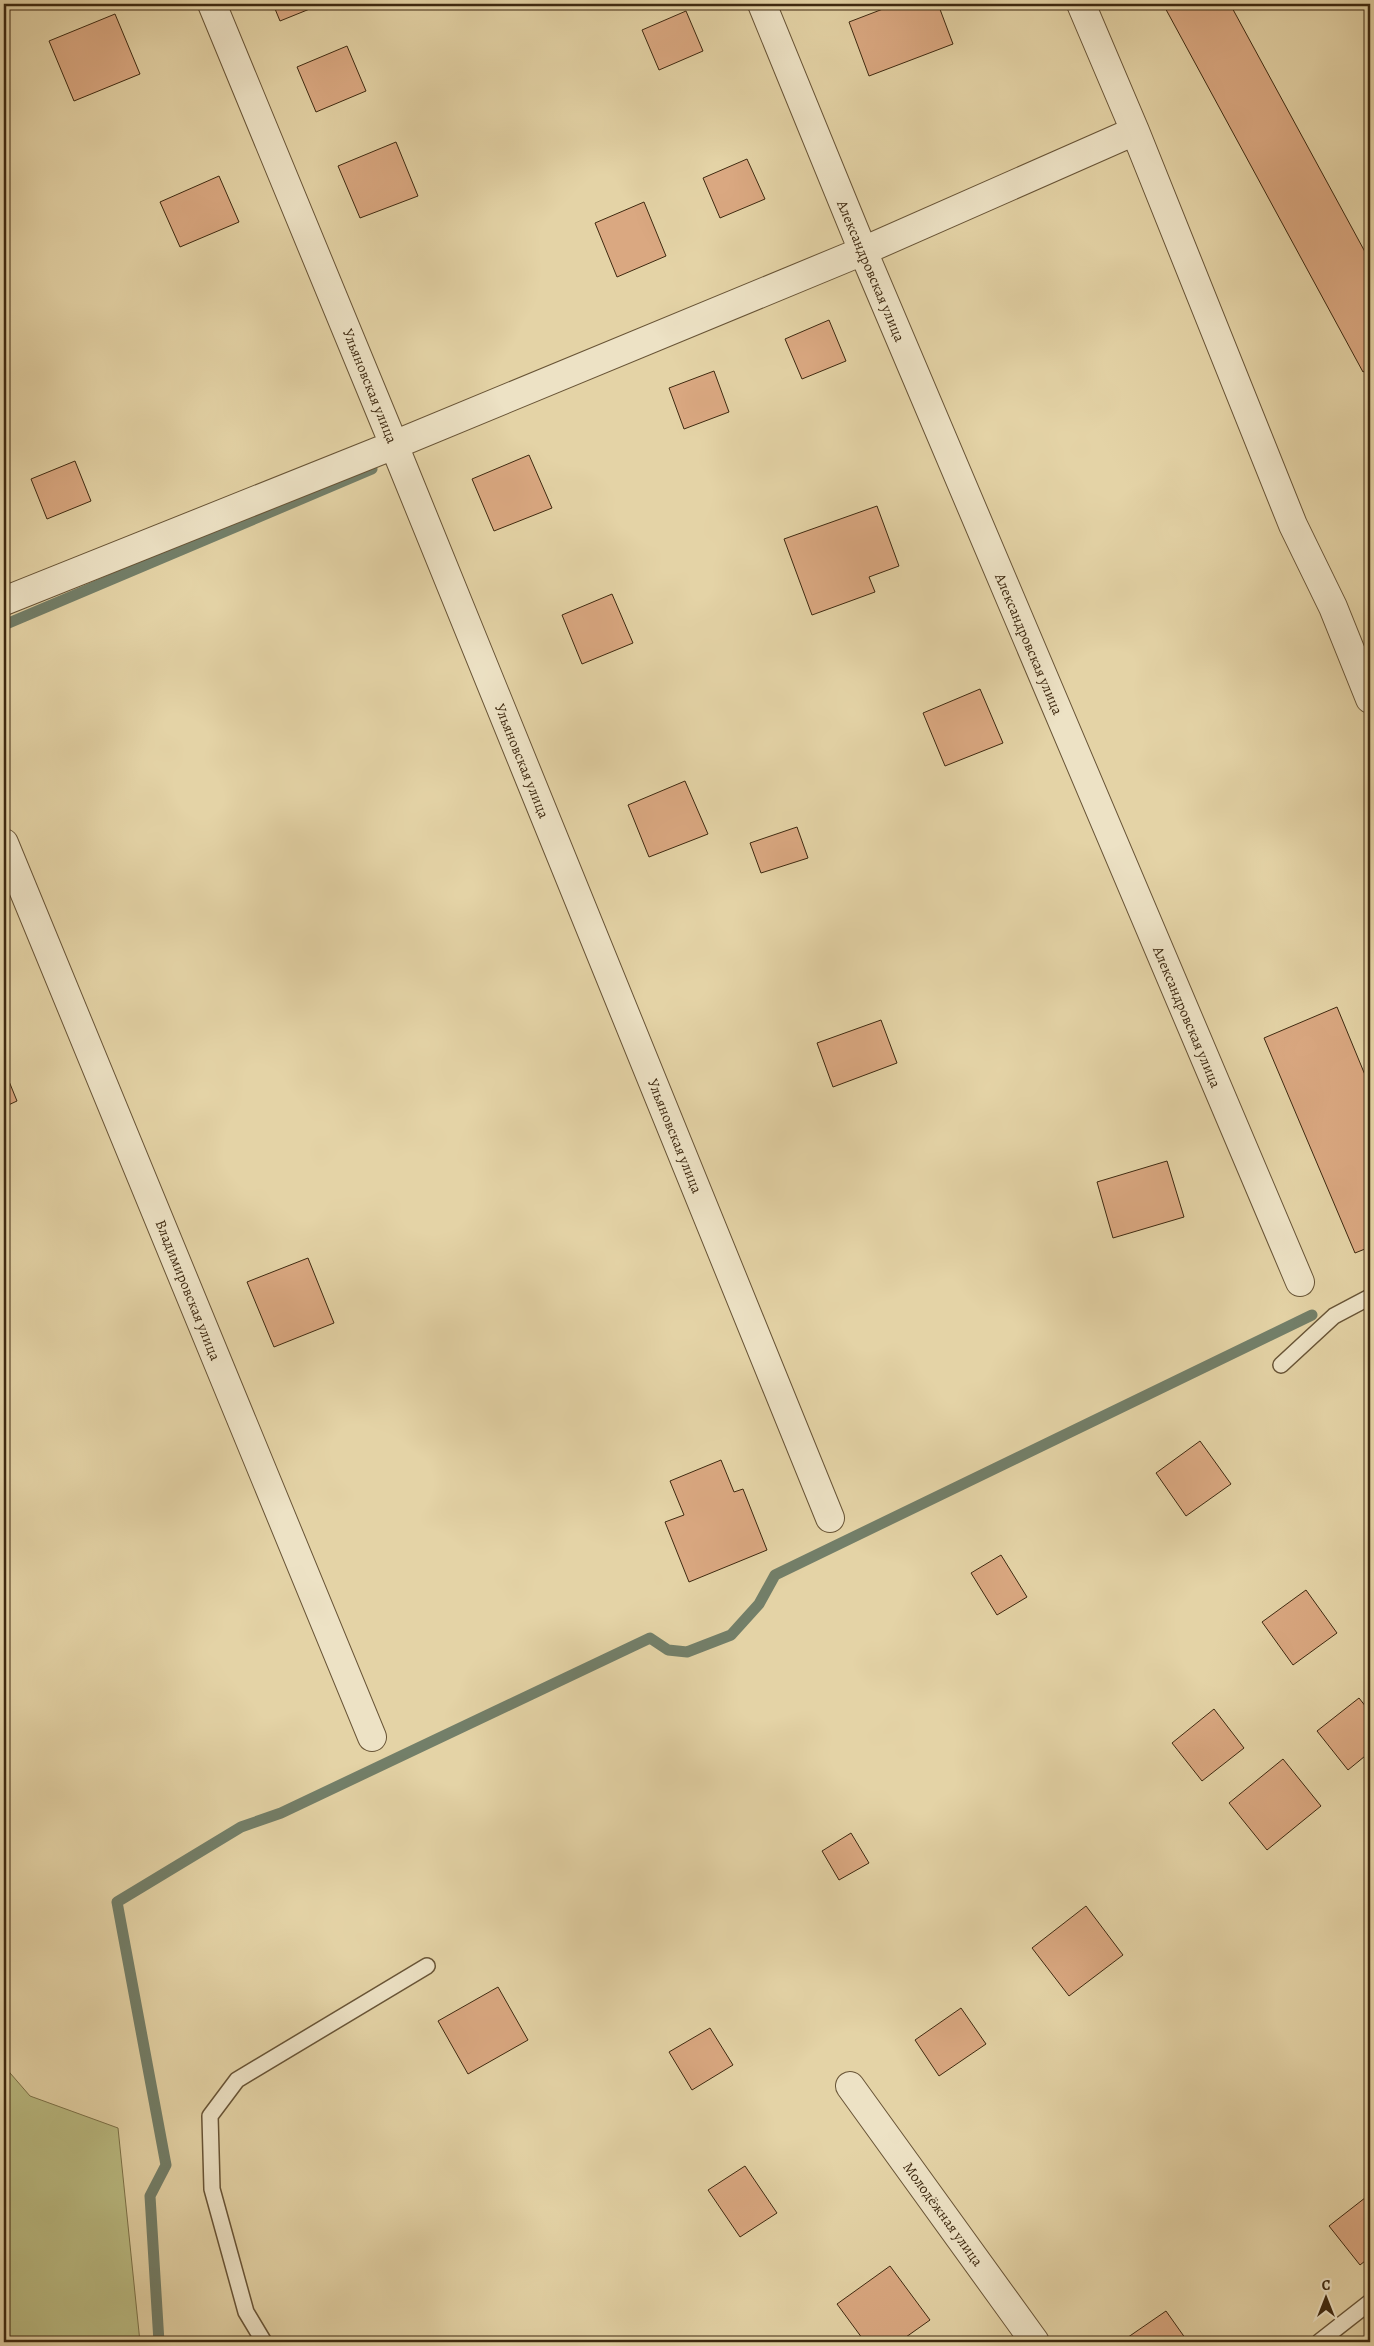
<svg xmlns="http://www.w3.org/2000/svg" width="1374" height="2346" font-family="Alegreya,serif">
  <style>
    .green { fill: #babb82; stroke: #7c7249 }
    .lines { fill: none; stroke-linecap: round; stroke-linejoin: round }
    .stream { stroke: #737f69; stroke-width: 11 }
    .building { fill: #daa881; stroke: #3e2910 }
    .service-casing { stroke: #685436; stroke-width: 18 }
    .minor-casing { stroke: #685436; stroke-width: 30 }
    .service { stroke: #ede2c5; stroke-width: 15 }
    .minor { stroke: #ede2c5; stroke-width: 28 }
    .labels { text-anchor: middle; stroke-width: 5; stroke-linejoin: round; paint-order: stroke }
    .street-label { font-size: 15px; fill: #3e2910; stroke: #ede2c5 }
  </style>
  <rect width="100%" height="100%" fill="#e4d3a6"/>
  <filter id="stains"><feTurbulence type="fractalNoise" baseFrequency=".004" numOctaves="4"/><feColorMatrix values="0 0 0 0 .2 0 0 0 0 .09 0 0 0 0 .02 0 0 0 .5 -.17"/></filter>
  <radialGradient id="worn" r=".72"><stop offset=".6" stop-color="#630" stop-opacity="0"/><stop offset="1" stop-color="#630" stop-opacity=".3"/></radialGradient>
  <!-- green -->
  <path class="green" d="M4,2066L30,2096L118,2128L140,2342H4Z"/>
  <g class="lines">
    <!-- stream -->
    <path class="stream" d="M4,625L372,469
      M159,2342L150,2196L166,2165L117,1902L241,1827L281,1813L650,1638L668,1650L687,1652L731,1635L759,1604L775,1575L1312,1315"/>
  </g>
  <!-- building -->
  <path class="building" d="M273,4H322L280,21Z
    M896,4H938L953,44L869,76L849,22Z
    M1163,4H1230L1370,261V368L1363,372Z
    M1365,4H1370V13Z
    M686,11L703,51L659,70L642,30Z
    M115,14L140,74L74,101L49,41Z
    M347,46L366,91L316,112L297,67Z
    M396,142L418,196L360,218L338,166Z
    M747,159L765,199L720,218L703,178Z
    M219,176L239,222L180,247L160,202Z
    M644,202L666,256L617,277L595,223Z
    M829,320L846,361L802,379L785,339Z
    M714,371L729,412L684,429L669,388Z
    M529,455L552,508L494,531L472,479Z
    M75,461L91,501L47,519L31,479Z
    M877,506L899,566L869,577L875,592L812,615L784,539Z
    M4,522L8,534L4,535Z
    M612,594L633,643L582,664L562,615Z
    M980,689L1003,743L945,766L923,713Z
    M685,781L708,834L649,857L628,805Z
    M797,827L808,858L761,873L750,843Z
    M1337,1007L1370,1087V1247L1355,1253L1264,1038Z
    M881,1020L897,1063L833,1087L817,1043Z
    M4,1069L17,1101L4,1107Z
    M1167,1161L1184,1217L1113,1238L1097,1182Z
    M308,1258L334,1323L274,1347L247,1282Z
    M1200,1441L1231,1484L1186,1516L1156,1473Z
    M721,1460L734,1492L743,1489L767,1550L689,1582L665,1522L684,1515L670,1481Z
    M1001,1555L1027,1597L997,1615L971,1573Z
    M1306,1590L1337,1633L1293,1665L1262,1622Z
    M1359,1698L1370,1712V1752L1348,1770L1317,1731Z
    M1214,1709L1244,1748L1202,1781L1172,1743Z
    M1283,1759L1321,1806L1267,1850L1229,1803Z
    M851,1833L869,1863L839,1880L822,1851Z
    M1086,1906L1123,1955L1069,1996L1032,1948Z
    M498,1987L528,2040L468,2074L438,2021Z
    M961,2008L986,2044L939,2076L915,2040Z
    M710,2028L733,2065L692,2090L669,2052Z
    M745,2166L777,2213L740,2237L708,2190Z
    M1370,2194V2257L1360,2265L1329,2226Z
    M890,2266L930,2320L899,2342H865L837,2304Z
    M1166,2311L1188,2342H1121Z"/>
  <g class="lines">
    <!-- service casing -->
    <g class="service-casing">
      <path id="service" d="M1281,1365L1334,1316L1370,1297
        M264,2342L246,2312L212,2189L210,2116L237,2080L427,1966
        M1319,2342L1370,2302"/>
    </g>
    <!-- minor casing -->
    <g class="minor-casing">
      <path id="minor" d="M212,4L394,445L830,1518
        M762,4L863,251L1300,1282
        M1081,4L1135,131L1293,525L1333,607L1370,699
        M4,601L394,445L863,251L1135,131
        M4,843L372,1737
        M850,2086L1035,2342"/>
    </g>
    <!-- service -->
    <use href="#service" class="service"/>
    <!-- minor -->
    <use href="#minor" class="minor"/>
  </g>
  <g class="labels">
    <!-- street labels -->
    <g class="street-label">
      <text transform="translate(871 271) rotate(67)" y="5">Александровская улица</text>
      <text transform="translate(370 386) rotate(68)" y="5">Ульяновская улица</text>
      <text transform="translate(1029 644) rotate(67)" y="5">Александровская улица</text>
      <text transform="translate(522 761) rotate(68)" y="5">Ульяновская улица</text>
      <text transform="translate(1187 1017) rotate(67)" y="5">Александровская улица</text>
      <text transform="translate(675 1136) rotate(68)" y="5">Ульяновская улица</text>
      <text transform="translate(188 1290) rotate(68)" y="5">Владимировская улица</text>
      <text transform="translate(943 2214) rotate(54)" y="5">Молодёжная улица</text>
    </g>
  </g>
  <!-- margin -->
  <rect width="1374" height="2346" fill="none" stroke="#e4d3a6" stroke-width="20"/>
  <rect x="5" y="5" width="1364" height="2336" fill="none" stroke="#3e2910" stroke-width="2.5"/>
  <rect x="10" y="10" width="1354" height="2326" fill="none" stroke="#3e2910"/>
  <!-- north arrow -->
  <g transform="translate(1326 2298)" stroke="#ede2c5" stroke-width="4" paint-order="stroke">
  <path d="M0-4L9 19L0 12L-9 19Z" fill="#3e2910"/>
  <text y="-8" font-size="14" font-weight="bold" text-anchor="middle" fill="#3e2910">С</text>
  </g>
  <rect width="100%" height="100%" filter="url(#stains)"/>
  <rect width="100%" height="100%" fill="url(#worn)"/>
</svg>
